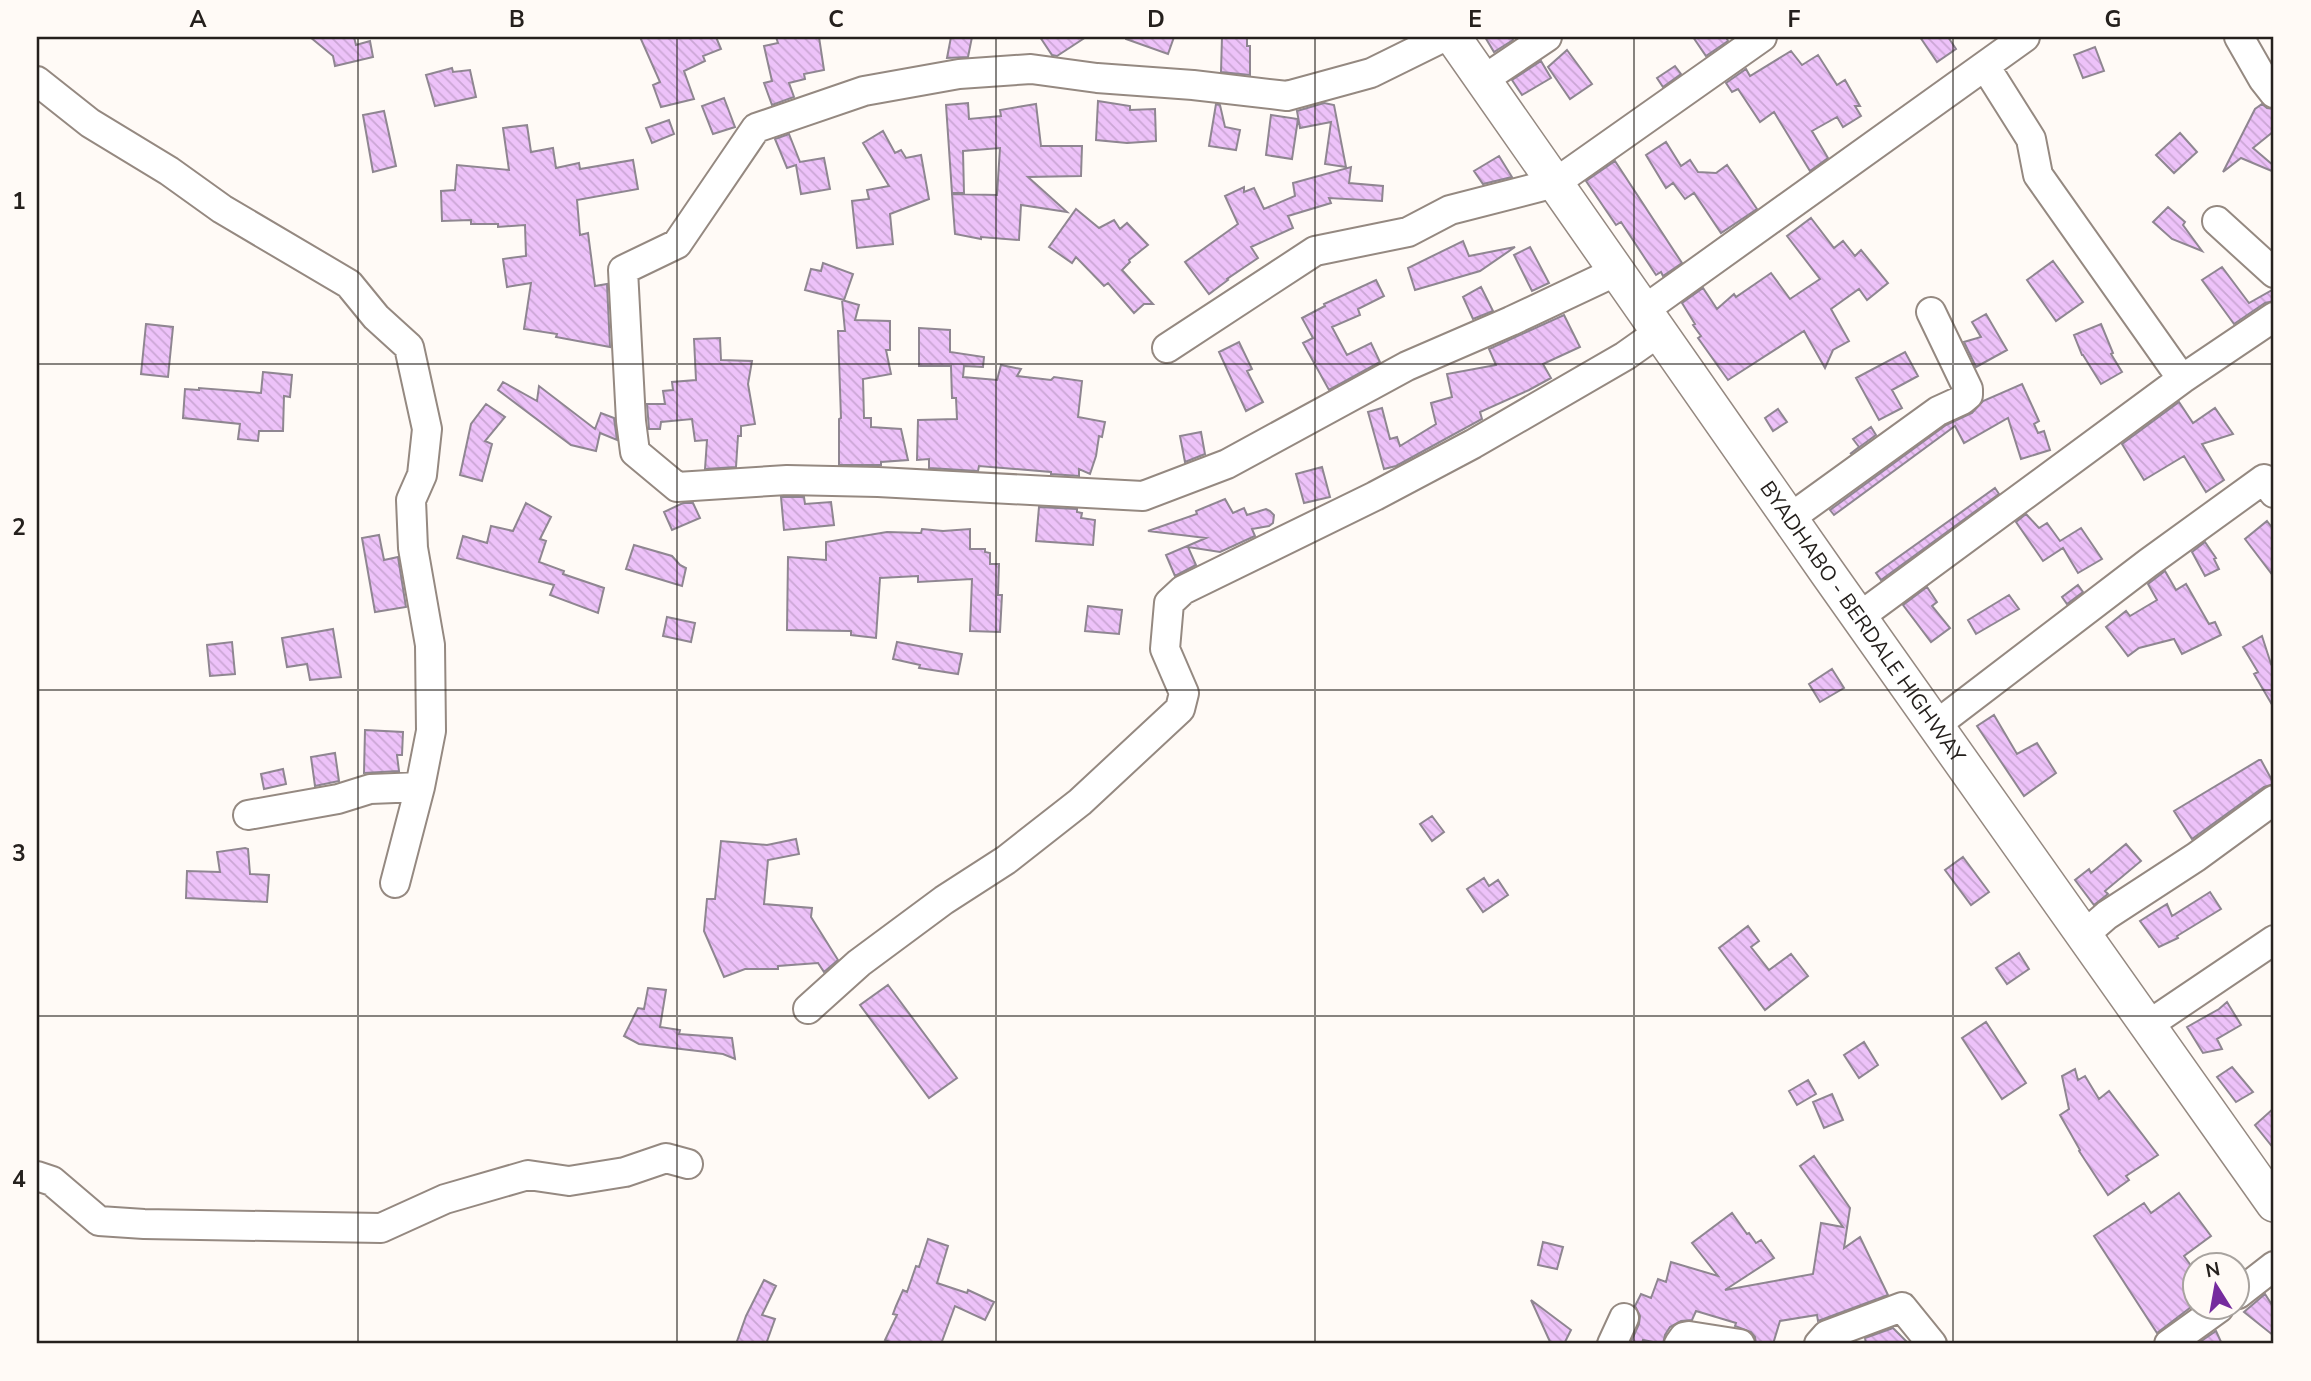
<svg xmlns="http://www.w3.org/2000/svg" width="2311" height="1381" font-family="'Nunito Sans',sans-serif">
  <style>
    .building { fill: url(#building-back-hatch); stroke: #8f8691; stroke-width: 2 }
    .lines { fill: none; stroke-linecap: round; stroke-linejoin: round }
    .minor-casing { stroke: #958981; stroke-width: 32 }
    .major-casing { stroke: #958981; stroke-width: 38 }
    .minor { stroke: #fff; stroke-width: 28 }
    .major { stroke: #fff; stroke-width: 35 }
    .grid { fill: none; stroke: #25201d; stroke-width: 2; stroke-opacity: 0.55 }
    .labels { text-anchor: middle; stroke-width: 5; stroke-linejoin: round; paint-order: stroke }
    .street-label { font-size: 21px; fill: #25201d; stroke: #fffaf6 }
    .neatline { fill: none; stroke: #25201d; stroke-width: 2.5 }
    .grid-label { font-size: 23px; text-anchor: middle; font-weight: bold; fill: #25201d }
  </style>
  <defs>
    <pattern id="building-back-hatch" width="6" height="6" patternUnits="userSpaceOnUse" patternTransform="scale(1.75)"><rect width="6" height="6" fill="#edc2f9"/><path d="M-1 5l2 2M0 0l6 6M5-1l2 2" fill="none" stroke="#cba6d5"/></pattern>
  </defs>
  <rect width="100%" height="100%" fill="#fffaf6"/>
  <!-- building -->
  <path class="building" d="M310,37H354L356,45L370,41L373,57L335,66L333,56Z
    M640,37H716L721,49L703,56L705,61L684,71L694,99L661,107L653,85L660,82Z
    M776,37H819L824,70L804,74L805,79L789,83L794,97L772,105L764,83L772,81L764,46L778,43Z
    M951,37H972L968,57L947,58Z
    M1040,37H1086L1057,56L1052,55Z
    M1126,37H1174L1168,54L1126,39Z
    M1222,37H1247V46H1250V75L1221,72Z
    M1485,37H1511L1513,40L1494,52Z
    M1693,37H1726L1728,41L1706,56Z
    M1920,37H1948L1956,49L1937,62Z
    M2095,47L2104,71L2083,78L2074,55Z
    M1567,50L1592,84L1570,99L1548,67Z
    M1791,51L1802,65L1818,55L1837,85L1845,80L1860,106H1855L1861,116L1843,127L1837,117L1812,131L1828,158L1810,171L1774,112L1760,122L1738,89L1732,92L1726,83L1746,69L1750,76Z
    M1541,61L1551,78L1522,95L1512,80Z
    M1675,66L1681,74L1663,87L1657,78Z
    M452,68L453,72L470,70L476,97L435,106L426,75Z
    M724,98L735,127L713,134L702,106Z
    M1098,101L1130,106V110L1155,109L1156,141L1127,143L1096,140Z
    M968,103L969,119L1001,116L1000,110L1036,104L1041,146H1082L1081,176L1028,177L1067,212L1021,205L1019,240L981,237V239L955,234L952,194L997,195L1000,148L963,151L964,193H952L946,105Z
    M1324,103L1334,105L1346,167L1325,164L1331,122L1300,128L1297,111Z
    M1216,104L1220,105L1225,127L1240,130L1236,150L1209,146Z
    M2262,104L2267,108L2274,109V131L2253,148L2274,166V172L2241,158L2223,172L2255,109Z
    M384,111L396,166L373,172L363,115Z
    M1271,115L1298,119L1292,159L1266,155Z
    M669,120L674,134L652,143L646,128Z
    M527,125L531,152L553,148L556,168L579,163L580,169L633,160L638,189L577,200L580,235L588,233L595,286L607,284L610,347L556,337L557,334L524,329L531,283L507,287L503,259L526,256L525,225L498,227V224H471V220L442,221L441,191L455,190L457,165L509,170L503,128Z
    M883,131L895,153L901,150L906,158L921,155L929,199L890,214L893,244L857,248L852,201L869,199L867,190L889,186L863,143Z
    M2180,133L2197,152L2174,173L2156,155Z
    M789,134L800,162L824,158L830,189L801,194L796,165L787,168L775,139Z
    M1666,142L1681,166L1690,160L1698,172L1716,173L1727,165L1757,209L1721,233L1694,193L1685,199L1673,183L1666,188L1646,155Z
    M1499,156L1512,177L1483,184L1474,171Z
    M1615,161L1682,263L1663,276L1661,272L1656,275L1621,222L1616,225L1586,181Z
    M1351,167L1349,183L1383,186L1382,201L1329,198L1331,203L1288,216L1293,228L1251,247L1258,258L1227,279L1228,280L1209,294L1185,262L1238,224L1225,196L1244,187V192L1254,188L1264,209L1295,196L1293,183Z
    M2168,207L2185,222L2183,225L2202,251L2172,239L2153,222Z
    M1076,209L1099,228L1114,220L1120,229L1127,223L1148,245L1129,260L1130,262L1122,270L1153,304H1144L1134,313L1108,283L1104,286L1076,257L1072,263L1049,247Z
    M1811,218L1834,248L1843,241L1855,256L1861,250L1888,283L1867,300L1859,289L1831,309L1849,341L1833,350L1825,368L1804,331L1728,380L1698,338L1701,336L1693,325L1695,324L1682,303L1703,288L1717,309L1734,294L1736,297L1771,273L1790,299L1820,279L1787,236Z
    M1463,241L1469,256L1515,247L1480,271L1415,290L1408,268Z
    M1530,247L1549,283L1532,291L1514,255Z
    M2053,261L2083,302L2056,321L2027,280Z
    M823,263L853,274L844,300L805,290L811,269L821,271Z
    M2222,267L2249,303L2274,289V301L2265,303L2234,324L2202,280Z
    M1376,280L1384,296L1358,309L1360,315L1332,327L1347,355L1371,343L1380,362L1329,390L1303,343L1313,338L1302,318L1325,306L1324,304Z
    M1481,287L1493,311L1473,319L1463,297Z
    M842,300L859,305L855,320L890,321V350H886L891,374L863,379L864,418H871V427L901,429L908,460L881,462V465H839V419L841,418L838,331H845Z
    M1986,314L2007,350L1976,367L1964,342L1981,337L1972,322Z
    M1564,315L1580,347L1543,364L1551,378L1529,390L1480,412L1482,419L1396,466L1384,469L1368,412L1382,408L1390,439L1397,437L1400,446L1436,424L1431,403L1452,397L1447,374L1496,365L1489,349Z
    M146,324L173,327L168,377L141,374Z
    M2101,324L2113,353L2111,354L2122,372L2101,384L2083,355H2082L2074,335Z
    M919,328L950,330V352L984,357L983,367L964,366L963,377L997,380L1001,365L1021,369L1017,376L1051,380L1054,377L1082,381L1078,417L1105,422L1102,437L1099,436L1096,456L1090,474L1079,469V476L1051,474V472L979,466L978,471L929,468V459L917,460L918,420L957,419L956,398H952L951,366H919Z
    M720,338L721,360L752,361L748,384L755,424L741,426V436H738L736,467L705,469L707,440L695,441L692,419L661,422L660,429H649L647,404H665L663,391L673,390L672,382L696,380L694,339Z
    M1239,342L1252,369L1247,371L1263,402L1246,411L1219,352Z
    M1905,352L1918,376L1892,390L1902,408L1879,420L1856,378Z
    M263,372L292,375L290,397L284,396L283,431H259L258,441L238,439L240,424L183,418L185,389L199,390V388L261,393Z
    M503,382L537,401L539,386L595,429L601,413L614,418L617,440L600,433L596,451L571,445L498,390Z
    M2022,384L2039,421L2034,424L2038,433L2044,431L2050,450L2021,459L2008,418L1964,443L1955,426L1834,515L1830,510L1946,425L1972,413L1983,401Z
    M2179,402L2193,423L2215,408L2233,434L2202,444L2224,480L2206,492L2184,456L2144,480L2122,444Z
    M486,404L505,417L485,441L492,444L482,481L460,475L471,424Z
    M1778,409L1787,422L1773,431L1765,418Z
    M1871,427L1876,435L1850,454L1859,447L1853,439Z
    M1201,432L1205,454L1185,462L1180,436Z
    M1322,467L1330,497L1304,503L1296,474Z
    M1995,488L1999,494L1881,580L1876,573Z
    M781,497H804L805,504L831,502L834,525L784,530Z
    M1225,499L1233,513L1244,508L1247,515L1266,509L1270,511L1274,515L1273,523L1269,526L1252,529L1255,536L1220,552L1188,547L1196,565L1175,576L1166,555L1206,538L1148,531L1197,514L1196,511Z
    M526,503L551,517L540,539L546,541L539,562L564,571L563,574L604,588L598,613L550,595L554,585L457,558L463,536L487,543L491,526L513,531Z
    M683,503H693L700,518L672,530L664,512Z
    M1039,507L1077,509V512L1082,513L1081,518L1095,520L1093,545L1036,541Z
    M2026,514L2039,528L2047,523L2060,541L2081,528L2102,559L2078,573L2063,548L2043,561L2016,522Z
    M2267,521L2274,530V577L2245,539Z
    M922,529L943,531L970,529V549H985V552L990,553V564H999L998,595H1002L1000,632L970,631L972,579L918,582V576L880,578L876,638L851,635V631L787,630L788,557L826,560V542L887,532L921,533Z
    M379,535L384,560L398,557L406,607L375,612L362,538Z
    M2205,542L2216,558L2214,559L2219,569L2205,576L2192,552Z
    M634,545L672,556L680,565L686,568L682,586L626,569Z
    M2165,571L2176,590L2186,584L2209,624L2215,622L2221,635L2182,654L2174,639L2139,648L2128,656L2106,627L2126,611L2130,616L2157,600L2148,584Z
    M2078,585L2083,592L2067,604L2062,597Z
    M1927,587L1937,602L1932,606L1950,628L1931,642L1903,605Z
    M2009,595L2019,609L1976,634L1968,620Z
    M1088,606L1122,610L1119,634L1085,631Z
    M667,617L695,623L691,642L663,636Z
    M333,629L341,677L310,680L307,664L287,667L282,638Z
    M2262,636L2271,664L2274,662V708L2254,674L2258,672L2243,647Z
    M232,642L235,674L210,676L207,645Z
    M897,642L962,654L958,674L919,668L920,665L893,659Z
    M1832,669L1844,688L1820,702L1809,684Z
    M1994,715L2017,754L2037,743L2056,773L2024,796L1977,726Z
    M365,730L403,732L402,755H397L399,771L364,773Z
    M335,753L339,781L315,786L311,757Z
    M2259,760H2261L2274,784L2264,787L2192,839L2174,811Z
    M283,769L286,784L264,789L261,774Z
    M1432,816L1444,832L1432,841L1420,824Z
    M796,839L799,854L768,860L764,904L812,908L811,917L838,960L824,972L818,963L778,966V969H745L724,977L704,931L707,899H715L721,841L767,845Z
    M2126,844L2141,861L2105,891L2108,894L2094,905L2075,880L2089,869L2091,873Z
    M245,848L248,849L250,874L269,875L267,902L186,898L187,871L220,872L217,852Z
    M1963,857L1989,892L1971,905L1945,870Z
    M1484,878L1489,886L1498,880L1508,895L1483,912L1467,889Z
    M2210,892L2221,909L2177,936L2178,938L2159,947L2140,921L2167,904L2172,916Z
    M1748,926L1759,941L1751,947L1769,970L1791,954L1808,976L1765,1010L1719,948Z
    M2019,953L2029,969L2007,984L1996,968Z
    M888,985L957,1078L929,1098L860,1005Z
    M648,988L666,990L660,1027L680,1030L679,1034L732,1038L735,1059L723,1054L639,1044L624,1036L638,1008L644,1009Z
    M2227,1002L2241,1025L2217,1039L2222,1049L2203,1053L2187,1027L2219,1009Z
    M1986,1022L2026,1083L2002,1099L1962,1038Z
    M1864,1042L1878,1065L1859,1078L1844,1055Z
    M2232,1067L2253,1092L2236,1102L2217,1077Z
    M2075,1069L2078,1080L2085,1076L2099,1099L2109,1091L2158,1155L2126,1176L2129,1180L2108,1195L2079,1151L2080,1150L2060,1115L2069,1109L2062,1076Z
    M1808,1080L1816,1094L1797,1105L1789,1091Z
    M1832,1094L1843,1120L1824,1128L1813,1102Z
    M2274,1108V1149L2255,1125Z
    M1814,1156L1850,1208L1844,1248L1860,1237L1888,1295L1818,1321L1817,1315L1780,1321L1773,1344H1756L1755,1337L1751,1332L1735,1326L1736,1323L1696,1311L1692,1320L1681,1321L1670,1327L1665,1335L1663,1344L1643,1340L1642,1344H1630L1639,1324L1640,1316L1635,1306L1641,1294L1651,1298L1658,1279L1666,1282L1671,1262L1718,1276L1692,1243L1732,1213L1747,1234L1749,1233L1756,1243L1761,1240L1774,1258L1725,1290L1813,1274L1821,1223L1843,1227L1800,1166Z
    M2179,1193L2211,1236L2184,1256L2195,1271V1304L2157,1333L2094,1236L2144,1203L2151,1213Z
    M928,1239L948,1246L937,1283L967,1293L968,1290L994,1302L985,1320L955,1306L941,1344H894L885,1340L897,1315L893,1314L896,1306L903,1290L907,1292L916,1266L919,1267Z
    M1543,1242L1563,1247L1557,1269L1538,1265Z
    M764,1280L776,1286L762,1315L775,1319L766,1344H736L746,1316Z
    M2265,1294L2274,1308V1336L2244,1312Z
    M1531,1300L1571,1330L1564,1344H1551Z
    M1893,1328L1909,1344H1866L1865,1338Z
    M2216,1331L2222,1344H2197Z"/>
  <g class="lines">
    <!-- minor casing -->
    <g class="minor-casing">
      <path id="minor" d="M1444,37L1371,73L1287,96L1193,85L1097,78L1031,69L959,74L864,91L756,128L677,244L623,270L631,421L635,452L677,487L787,480L878,482L1143,496L1227,464L1407,366L1511,321L1617,271
        M2239,37L2263,79L2274,93
        M1985,66L2031,139L2038,175L2182,379
        M1483,80L1547,37
        M37,81L90,123L169,171L222,209L349,284L376,317L409,347L427,429L422,475L411,500L413,548L430,645L431,731L420,787L395,883
        M2217,221L2274,273
        M1644,310L2025,37
        M1167,348L1315,251L1408,232L1450,210L1555,183L1762,37
        M1790,518L1938,411L1962,400L1968,395V389L1931,312
        M1859,617L2182,379L2274,317
        M1936,725L2148,563L2264,479L2274,493
        M248,815L338,799L370,789L420,787
        M2084,935L2107,915L2196,857L2274,800
        M808,1009L859,963L944,900L1006,860L1080,802L1180,709L1184,693L1165,649L1169,603L1183,590L1375,496L1473,444L1625,356L1659,332
        M2148,1025L2274,940
        M37,1176L52,1181L99,1221L144,1224L381,1228L445,1199L528,1175L569,1181L625,1172L666,1158L688,1164
        M2238,1294L2274,1266
        M1612,1344L1624,1318
        M1679,1344L1684,1337L1689,1336L1740,1344
        M1819,1344L1827,1335L1902,1307L1932,1344
        M2169,1344L2219,1308"/>
    </g>
    <!-- major casing -->
    <g class="major-casing">
      <g id="major">
        <path id="s1" d="M1453,37L1827,572L2274,1204"/>
      </g>
    </g>
    <!-- minor -->
    <use href="#minor" class="minor"/>
    <!-- major -->
    <use href="#major" class="major"/>
  </g>
  <!-- grid -->
  <path class="grid" d="M358,37V1344M677,37V1344M996,37V1344M1315,37V1344M1634,37V1344M1953,37V1344M37,364H2274M37,690H2274M37,1016H2274"/>
  <g class="labels">
    <!-- street labels -->
    <g class="street-label">
      <text dy="7" stroke="none"><textPath href="#s1" startOffset="714">BYADHABO - BERDALE HIGHWAY</textPath></text>
    </g>
  </g>
  <!-- border -->
  <rect width="2311" height="1381" fill="none" stroke="#fffaf6" stroke-width="77"/>
  <!-- north arrow -->
  <g transform="translate(2216 1286) rotate(349)"><circle r="33" fill="#fffaf6" stroke="#a8a39f" stroke-width="2"/>
  <path d="M0-5L12 26L0 18L-12 26Z" fill="#752b9e"/>
  <text y="-10" font-size="19" font-weight="bold" text-anchor="middle" fill="#25201d">N</text>
  </g>
  <rect x="38" y="38" width="2234" height="1304" class="neatline"/>
  <g class="grid-label">
    <text x="198" y="27">A</text>
    <text x="517" y="27">B</text>
    <text x="836" y="27">C</text>
    <text x="1156" y="27">D</text>
    <text x="1475" y="27">E</text>
    <text x="1794" y="27">F</text>
    <text x="2113" y="27">G</text>
    <text x="19" y="209">1</text>
    <text x="19" y="535">2</text>
    <text x="19" y="861">3</text>
    <text x="19" y="1187">4</text>
  </g>
</svg>
